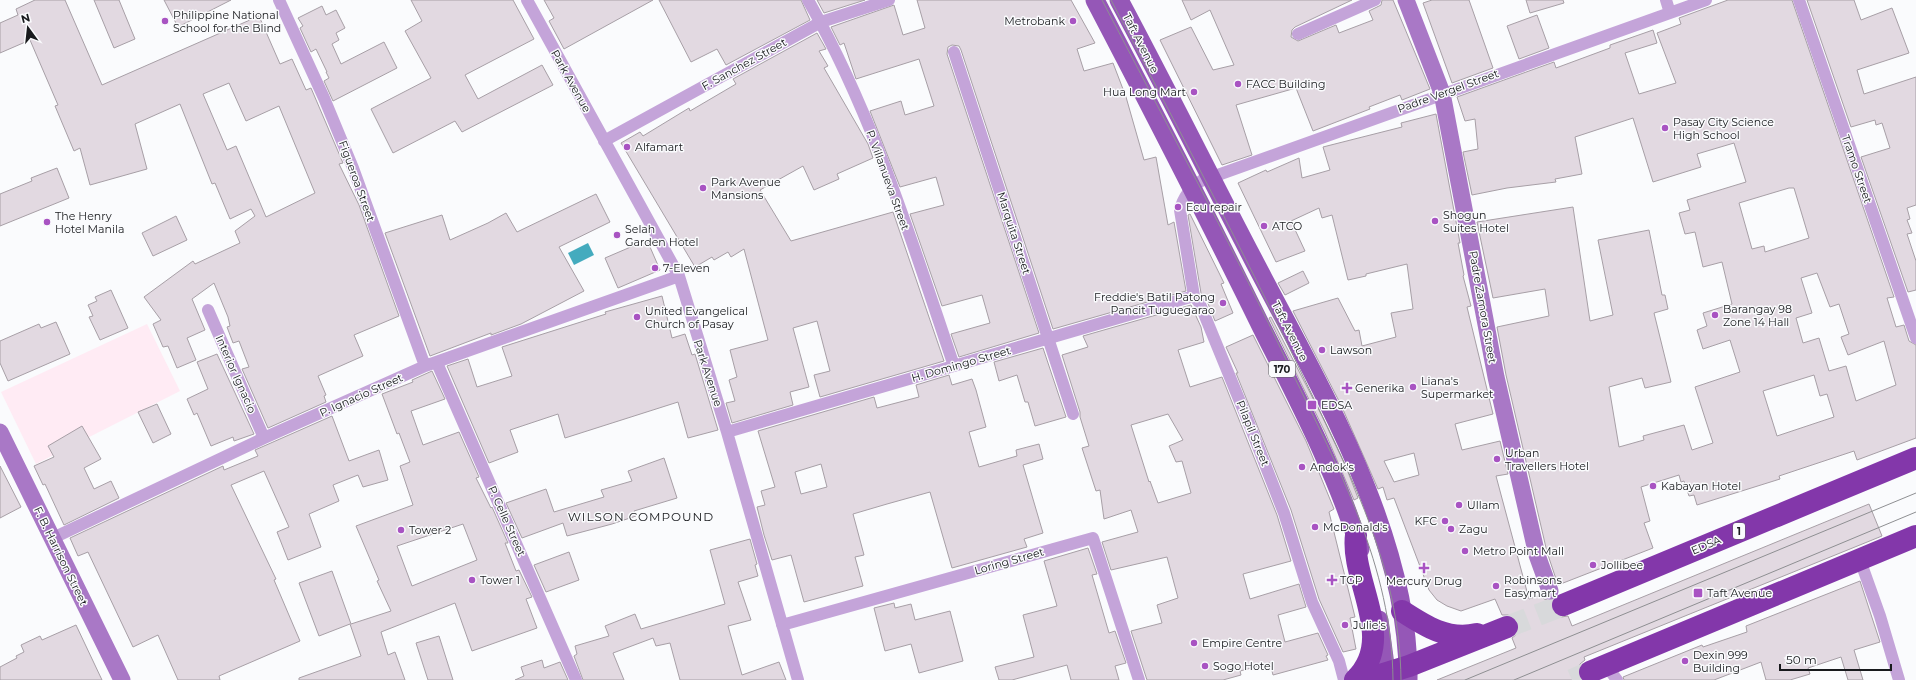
<svg xmlns="http://www.w3.org/2000/svg" width="1916" height="680" font-family="Montserrat,sans-serif">
  <style>
    .industrial { fill: #ffebf4 }
    .water { fill: #44abbe }
    .building { fill: #e2d9e1; stroke: #a79fa6; fill-rule: evenodd }
    .lines { fill: none; stroke-linecap: round; stroke-linejoin: round }
    .highway-tunnel { stroke: #d8d9db; stroke-width: 22; stroke-dasharray: 22 11; stroke-linecap: butt }
    .street { stroke: #c4a4d9; stroke-width: 12 }
    .secondary { stroke: #a978c6; stroke-width: 17 }
    .primary { stroke: #9557b7; stroke-width: 19 }
    .highway { stroke: #8337aa; stroke-width: 22 }
    .tram { stroke: #8e8f92; stroke-width: 1 }
    .poi-dot { fill: #a853c2; stroke: #fafbfd; stroke-width: 1.5 }
    .labels { text-anchor: middle; stroke-width: 3; stroke-linejoin: round; paint-order: stroke }
    .shield { fill: #fafbfd; stroke: #5c5e60; stroke-width: 1 }
    .shield-label { font-size: 10px; font-weight: bold; fill: #181a1d }
    .poi-label { font-size: 11px; fill: #181a1d; stroke: #fafbfd; text-anchor: start }
    .street-label { font-size: 11px; fill: #181a1d; stroke: #fafbfd }
    .neighbourhood-label { font-size: 12px; letter-spacing: 1px; fill: #181a1d; stroke: #fafbfd }
  </style>
  <rect width="100%" height="100%" fill="#fafbfd"/>
  <!-- industrial -->
  <path class="industrial" d="M147,324L180,391L36,464L1,392Z"/>
  <!-- water -->
  <path class="water" d="M588,243L594,255L574,265L568,253Z"/>
  <!-- building -->
  <path class="building" d="M35,0H65L102,85L259,16L280,64L292,59L306,90L311,88L343,163L339,164L359,205L399,316L354,335L363,356L318,376L326,395L324,396L326,402L268,428L242,369L249,367L239,341L233,343L227,327L230,326L228,317L214,283L192,299L205,330L187,338L196,360L177,368L168,346L163,347L153,324L161,320L144,297L193,261L195,264L240,243L235,231L255,216L251,209L230,219L215,183L212,184L180,104L135,124L147,169L90,185L80,148L74,151L55,106L58,105L30,40L0,53V23L18,15L16,9ZM229,83L246,121L279,106L315,193L266,217L236,146L227,150L203,94Z
    M94,0H119L135,39L114,48Z
    M164,0H231L178,27Z
    M411,0H513L534,39L465,75L478,99L542,65L553,85L462,132L455,121L393,153L371,109L431,78L405,31L422,21Z
    M544,0H653L564,49L549,21L554,18Z
    M659,0H801L810,20L726,65L717,49L691,62Z
    M817,0H865L824,13Z
    M917,0H1071L1095,43L1077,49L1084,71L1113,63L1126,97L1144,160L1156,157L1168,225L1174,222L1186,291L1053,329L961,50L959,46L952,45L948,47L947,54L1039,333L959,357L951,334L990,323L982,295L942,306L910,214L944,205L936,177L900,187L870,111L901,101L905,115L934,106L919,59L856,79L844,43L840,45L831,27L894,5L903,35L925,28Z
    M1182,0H1352L1295,27L1292,30L1291,37L1298,41L1336,25L1339,33L1373,20L1369,11L1381,5L1382,0H1393L1430,89L1402,100L1400,95L1369,107L1370,109L1313,131L1296,88L1236,105L1252,155L1222,165L1160,40L1191,27L1213,70L1234,65L1210,10L1191,20Z
    M1432,0H1469L1493,68L1452,83L1423,3Z
    M1526,0H1563L1564,3L1530,13Z
    M1728,0H1792L1894,297L1887,298L1896,327L1904,325L1909,341L1916,345V438L1857,460L1854,451L1779,476L1780,479L1697,505L1694,495L1689,496L1684,481L1681,482L1679,475L1641,487L1650,521L1644,523L1653,548L1558,585L1547,552L1506,375L1497,327L1549,316L1545,289L1493,298L1477,222L1573,207L1590,321L1613,315L1598,240L1649,230L1662,295H1665L1668,309L1654,313L1671,382L1645,388L1642,378L1609,387L1619,447L1644,440L1643,436L1684,425L1692,450L1713,443L1695,387L1740,372L1730,340L1703,349L1697,330L1707,326L1703,313L1732,304L1722,262L1703,267L1695,232L1685,234L1679,213L1690,210L1687,200L1746,182L1734,143L1697,154L1701,167L1653,182L1633,118L1575,137L1582,174L1555,179L1556,182L1507,188L1472,195L1463,152L1478,149L1475,119L1465,121L1457,97L1554,62L1556,68L1610,48V45L1653,30L1657,43L1625,53L1639,94L1676,83L1657,33L1681,24L1679,18ZM1789,188H1794L1809,238L1765,252L1764,246L1752,249L1739,203ZM1817,273L1830,307L1839,304L1849,334L1841,337L1848,355L1884,341L1896,385L1856,401L1846,366L1829,371L1819,338L1803,343L1796,318L1812,313L1801,278ZM1814,375L1820,396L1827,394L1834,417L1777,436L1763,391Z
    M1807,0H1854L1861,20L1892,8L1909,53L1857,70L1864,94L1916,77V205L1907,208L1910,219L1907,220L1912,233L1907,234L1916,261V290L1908,292L1861,157L1890,148L1882,123L1876,125L1875,120L1851,127Z
    M322,6L326,15L336,10L345,28L336,33L339,40L332,44L341,64L384,42L397,68L333,101L324,81L329,78L326,72H327L316,49L311,52L300,28L303,26L298,18Z
    M1537,15L1549,48L1519,59L1507,26Z
    M817,33L826,49L819,51L828,66L824,68L868,144L873,158L837,174L839,179L814,190L803,166L760,190L791,241L893,212L944,361L820,397L814,375L830,371L817,321L793,328L809,387L790,392L793,405L732,423L726,403L735,401L729,380L737,377L730,350L768,340L744,249L731,257L728,252L714,260L712,257L695,267L621,143L640,132L643,136L689,108L690,111L736,84L733,79Z
    M1436,114L1460,243H1458L1464,275L1463,276L1471,306L1467,307L1493,414L1455,424L1462,450L1500,441L1508,474L1496,476L1529,599L1541,595L1544,599L1552,601L1551,609L1555,615L1561,617L1568,616L1572,626L1869,504L1882,536L1584,657L1585,660L1580,664L1578,670L1581,680H1437L1516,648L1512,638L1517,634L1519,629V623L1514,617L1508,615H1502L1495,599L1461,611L1447,606L1437,600L1429,590L1394,498L1387,500L1383,487L1378,489L1341,405L1293,311L1338,298L1355,331L1359,330L1362,346L1396,337L1391,313L1413,309L1407,264L1366,274V276L1348,280L1332,215L1322,218L1319,208L1291,221L1305,251L1276,262L1238,183L1266,170L1267,172L1299,158L1302,178L1330,170L1323,147L1402,127L1401,123ZM1414,453L1419,475L1394,482L1384,461Z
    M57,168L69,198L0,226V194L32,181L31,178Z
    M596,194L610,222L559,247L584,291L521,324L491,335V333L430,356L385,233L442,215L450,240L488,223L506,213L517,232Z
    M1190,214L1224,283L1221,284L1233,313L1215,321L1207,301L1201,293L1188,215Z
    M176,216L187,240L153,256L142,233Z
    M647,240L660,270L618,288L605,258Z
    M1303,271L1309,283L1285,295L1278,283Z
    M111,290L128,328L100,340L89,317L93,316L88,305L97,301L95,297Z
    M662,296L672,338L685,334L692,355L695,354L718,430L688,438L678,402L565,438L558,414L510,430L518,452L489,463L447,366L468,359L477,387L512,376L502,347L606,314L605,312Z
    M1191,305L1201,327L1204,342L1178,350L1190,387L1222,377L1277,515L1291,561L1243,574L1250,599L1299,584L1306,607L1278,615L1285,642L1318,633L1328,655L1326,656L1328,660L1273,675L1270,663L1240,671L1241,675L1223,680H1147L1131,631L1162,623L1157,605L1178,598L1167,557L1111,570L1102,542L1138,532L1131,510L1104,519L1100,490L1096,491L1082,448L1089,446L1080,417V412L1062,355L1088,347L1083,336ZM1168,414L1183,440L1169,446L1176,462L1182,461L1191,493L1158,503L1150,481L1149,482L1131,425Z
    M1271,317L1321,414L1346,467L1358,498L1354,500L1325,432L1269,318Z
    M56,322L70,354L8,381L0,363V341L39,324L41,328Z
    M1253,335L1306,441L1334,509L1329,512L1355,617L1350,618L1356,649L1343,652L1319,599L1291,510L1236,373H1238L1226,347Z
    M1043,348L1066,417L1035,426L1028,402H1025L1017,375L999,381L994,362Z
    M217,354L254,434L234,441L233,437L211,446L197,413L194,415L187,399L208,389L197,362Z
    M432,371L445,399L411,411L423,445L459,432L479,477L476,478L491,508L492,507L508,543H505L516,571L519,570L532,597L526,599L537,628L472,651L455,603L381,632L388,655L395,652L405,680H299V678L361,656L350,624L319,636L299,583L332,571L351,624L391,611L377,581L379,580L356,526L413,505L400,466L410,462L399,433L397,434L382,394L413,382L412,380ZM463,524L477,560L412,586L397,546Z
    M949,375L952,385L972,379L976,390L986,427L969,432L979,467L1017,456L1016,450L1039,444L1043,459L1023,465L1043,533L1024,539L1027,547L952,568L930,492L887,504L853,514L864,555L855,557L863,586L804,602L791,555L772,560L764,535L757,507L765,505L761,491L775,487L758,431L874,397L877,408L919,397L916,385ZM821,464L827,487L801,494L795,472Z
    M157,404L171,434L153,443L138,412Z
    M332,416L349,461L379,450L388,480L363,487L358,475L333,485L339,501L309,514L321,547L288,560L277,532L289,527L264,471L231,485L276,579L274,580L300,641L219,676L220,680H178L158,635L133,647L88,552L78,556L70,538L223,466L224,470L258,456L255,450Z
    M82,426L101,459L84,468L94,489L111,481L119,498L64,525L45,484L43,485L34,466L54,457L48,446Z
    M664,458L677,498L634,511L636,516L612,524L567,536L563,523L522,538L506,503L546,489L554,512L604,497L601,490L632,481L628,471Z
    M0,466L21,507L0,518Z
    M750,539L757,564L755,565L758,576L738,582L751,620L728,626L742,675L779,662L786,680H680L670,643L656,646L653,638L613,653L624,680H583L574,656L577,654L575,646L609,636L605,626L635,614L641,629L725,604L710,550Z
    M1088,548L1097,574L1092,575L1109,633L1115,631L1126,663L1115,666L1119,680H1071L1067,665L1012,680H999L995,667L1034,657L1023,615L1057,606L1044,561Z
    M569,552L579,580L546,592L534,565Z
    M1860,581L1880,642L1854,650L1863,680H1848L1841,657L1808,668L1810,674L1790,680H1766L1761,662L1714,680H1624L1623,677L1702,645L1703,647L1747,632L1746,626Z
    M894,603L895,608L911,604L915,620L950,611L963,661L919,673L911,644L885,651L874,608Z
    M76,625L102,680H0V667L17,658L16,656L24,652L21,645L40,636L42,640Z
    M439,636L453,680H428L416,643Z
    M542,660L544,668L560,662L568,680H515L524,676L521,667Z"/>
  <g class="lines">
    <!-- highway-tunnel -->
    <path class="highway-tunnel" d="M1507,627L1563,605
      M1572,680L1590,672"/>
    <!-- street -->
    <path class="street" d="M279,0L324,98L353,168L425,366
      M527,0L679,276L727,432L798,680
      M808,0C873,114 912,242 954,366
      M1666,0L1670,13
      M1799,0L1916,338
      M1298,34L1375,0
      M954,52L1073,414
      M604,141L821,22L889,0
      M208,310L264,438
      M437,363L576,680
      M727,432L1194,296
      M53,538L264,438L425,366L679,276
      M1860,560L1880,616L1899,680
      M782,625L1093,538L1139,680
      M1606,665L1617,680
      M1344,680L1339,661L1312,602L1284,513L1250,426L1200,304L1194,296L1180,210C1183,197 1190,188 1201,181L1706,0"/>
    <!-- secondary -->
    <path class="secondary" d="M1406,0L1442,93L1496,377L1537,555L1550,591
      M0,432L122,680"/>
    <!-- primary -->
    <path class="primary" d="M1095,0C1152,109 1208,218 1262,328C1298,400 1336,472 1360,549
      M1119,0C1165,86 1208,173 1253,259C1318,384 1410,536 1408,680
      M1379,620L1387,680"/>
    <!-- highway -->
    <path class="highway" d="M1563,605L1916,458
      M1402,611C1425,626 1448,641 1477,634
      M1590,672L1916,536
      M1355,680C1398,639 1350,581 1356,535
      M1364,680L1409,666L1507,627"/>
    <!-- tram -->
    <path class="tram" d="M1102,0C1166,123 1232,245 1291,370C1339,470 1392,566 1393,680
      M1111,0C1175,123 1241,245 1300,370C1348,470 1400,566 1401,680
      M1465,680L1916,493
      M1514,680L1916,512"/>
  </g>
  <!-- markers -->
  <g class="poi-dot">
    <circle cx="165" cy="21" r="4"/>
    <circle cx="1073" cy="21" r="4"/>
    <circle cx="1238" cy="84" r="4"/>
    <circle cx="1194" cy="92" r="4"/>
    <circle cx="1665" cy="128" r="4"/>
    <circle cx="627" cy="147" r="4"/>
    <circle cx="703" cy="188" r="4"/>
    <circle cx="1178" cy="207" r="4"/>
    <circle cx="1435" cy="221" r="4"/>
    <circle cx="47" cy="222" r="4"/>
    <circle cx="1264" cy="226" r="4"/>
    <circle cx="617" cy="235" r="4"/>
    <circle cx="655" cy="268" r="4"/>
    <circle cx="1223" cy="303" r="4"/>
    <circle cx="1715" cy="315" r="4"/>
    <circle cx="637" cy="317" r="4"/>
    <circle cx="1322" cy="350" r="4"/>
    <circle cx="1413" cy="387" r="4"/>
    <path d="M1345 382h4v4h4v4h-4v4h-4v-4h-4v-4h4z"/>
    <rect x="1307" y="400" width="10" height="10" rx="2"/>
    <circle cx="1497" cy="459" r="4"/>
    <circle cx="1302" cy="467" r="4"/>
    <circle cx="1653" cy="486" r="4"/>
    <circle cx="1459" cy="505" r="4"/>
    <circle cx="1445" cy="521" r="4"/>
    <circle cx="1315" cy="527" r="4"/>
    <circle cx="1451" cy="529" r="4"/>
    <circle cx="401" cy="530" r="4"/>
    <circle cx="1465" cy="551" r="4"/>
    <circle cx="1593" cy="565" r="4"/>
    <path d="M1422 562h4v4h4v4h-4v4h-4v-4h-4v-4h4z"/>
    <circle cx="472" cy="580" r="4"/>
    <path d="M1330 574h4v4h4v4h-4v4h-4v-4h-4v-4h4z"/>
    <circle cx="1496" cy="586" r="4"/>
    <rect x="1693" y="588" width="10" height="10" rx="2"/>
    <circle cx="1345" cy="625" r="4"/>
    <circle cx="1194" cy="643" r="4"/>
    <circle cx="1685" cy="661" r="4"/>
    <circle cx="1205" cy="666" r="4"/>
  </g>
  <g class="labels">
    <!-- shield labels -->
    <g class="shield">
      <rect x="1269" y="361" width="26" height="16" rx="3"/>
      <rect x="1733" y="523" width="12" height="16" rx="3"/>
    </g>
    <g class="shield-label">
      <text x="1282" y="373">170</text>
      <text x="1739" y="535">1</text>
    </g>
    <!-- poi labels -->
    <g class="poi-label">
      <text x="173" y="19">Philippine National<tspan x="173" dy="13">School for the Blind</tspan></text>
      <text x="1065" y="25" text-anchor="end">Metrobank</text>
      <text x="1246" y="88">FACC Building</text>
      <text x="1186" y="96" text-anchor="end">Hua Long Mart</text>
      <text x="1673" y="126">Pasay City Science<tspan x="1673" dy="13">High School</tspan></text>
      <text x="635" y="151">Alfamart</text>
      <text x="711" y="186">Park Avenue<tspan x="711" dy="13">Mansions</tspan></text>
      <text x="1186" y="211">Ecu repair</text>
      <text x="1443" y="219">Shogun<tspan x="1443" dy="13">Suites Hotel</tspan></text>
      <text x="55" y="220">The Henry<tspan x="55" dy="13">Hotel Manila</tspan></text>
      <text x="1272" y="230">ATCO</text>
      <text x="625" y="233">Selah<tspan x="625" dy="13">Garden Hotel</tspan></text>
      <text x="663" y="272">7-Eleven</text>
      <text x="1215" y="301" text-anchor="end">Freddie's Batil Patong<tspan x="1215" dy="13">Pancit Tuguegarao</tspan></text>
      <text x="1723" y="313">Barangay 98<tspan x="1723" dy="13">Zone 14 Hall</tspan></text>
      <text x="645" y="315">United Evangelical<tspan x="645" dy="13">Church of Pasay</tspan></text>
      <text x="1330" y="354">Lawson</text>
      <text x="1421" y="385">Liana's<tspan x="1421" dy="13">Supermarket</tspan></text>
      <text x="1355" y="392">Generika</text>
      <text x="1321" y="409">EDSA</text>
      <text x="1505" y="457">Urban<tspan x="1505" dy="13">Travellers Hotel</tspan></text>
      <text x="1310" y="471">Andok's</text>
      <text x="1661" y="490">Kabayan Hotel</text>
      <text x="1467" y="509">Ullam</text>
      <text x="1437" y="525" text-anchor="end">KFC</text>
      <text x="1323" y="531">McDonald's</text>
      <text x="1459" y="533">Zagu</text>
      <text x="409" y="534">Tower 2</text>
      <text x="1473" y="555">Metro Point Mall</text>
      <text x="1601" y="569">Jollibee</text>
      <text x="480" y="584">Tower 1</text>
      <text x="1340" y="584">TGP</text>
      <text x="1504" y="584">Robinsons<tspan x="1504" dy="13">Easymart</tspan></text>
      <text x="1424" y="585" text-anchor="middle">Mercury Drug</text>
      <text x="1707" y="597">Taft Avenue</text>
      <text x="1353" y="629">Julie's</text>
      <text x="1202" y="647">Empire Centre</text>
      <text x="1693" y="659">Dexin 999<tspan x="1693" dy="13">Building</tspan></text>
      <text x="1213" y="670">Sogo Hotel</text>
    </g>
    <!-- street labels -->
    <g class="street-label">
      <text transform="translate(1141 43) rotate(63)" y="4">Taft Avenue</text>
      <text transform="translate(744 64) rotate(-29)" y="4">F. Sanchez Street</text>
      <text transform="translate(571 81) rotate(61)" y="4">Park Avenue</text>
      <text transform="translate(1448 91) rotate(-20)" y="4">Padre Vergel Street</text>
      <text transform="translate(1857 169) rotate(71)" y="4">Tramo Street</text>
      <text transform="translate(888 180) rotate(70)" y="4">P. Villanueva Street</text>
      <text transform="translate(357 181) rotate(70)" y="4">Figueroa Street</text>
      <text transform="translate(1014 233) rotate(72)" y="4">Marquita Street</text>
      <text transform="translate(1483 307) rotate(80)" y="4">Padre Zamora Street</text>
      <text transform="translate(1290 331) rotate(63)" y="4">Taft Avenue</text>
      <text transform="translate(961 364) rotate(-16)" y="4">H. Domingo Street</text>
      <text transform="translate(708 373) rotate(72)" y="4">Park Avenue</text>
      <text transform="translate(236 374) rotate(66)" y="4">Interior Ignacio</text>
      <text transform="translate(361 395) rotate(-24)" y="4">P. Ignacio Street</text>
      <text transform="translate(1253 433) rotate(68)" y="4">Pilapil Street</text>
      <text transform="translate(507 521) rotate(66)" y="4">P. Celle Street</text>
      <text transform="translate(1706 545) rotate(-23)" y="4">EDSA</text>
      <text transform="translate(61 556) rotate(64)" y="4">F. B. Harrison Street</text>
      <text transform="translate(1009 561) rotate(-16)" y="4">Loring Street</text>
    </g>
    <!-- neighbourhood labels -->
    <g class="neighbourhood-label">
      <text x="641" y="521">WILSON COMPOUND</text>
    </g>
  </g>
  <!-- north arrow -->
  <g transform="translate(28 28) rotate(345)" stroke="#fafbfd" stroke-width="3" paint-order="stroke">
  <path d="M0-3L7 15L0 10L-7 15Z" fill="#181a1d"/>
  <text y="-6" font-size="11" font-weight="bold" text-anchor="middle" fill="#181a1d">N</text>
  </g>
  <!-- scale -->
  <path d="M1780 664v6h111v-6" fill="none" stroke="#181a1d" stroke-width="2"/>
  <text x="1786" y="664" font-size="12" fill="#181a1d" stroke="#fafbfd" stroke-width="3" paint-order="stroke">50 m</text>
</svg>
